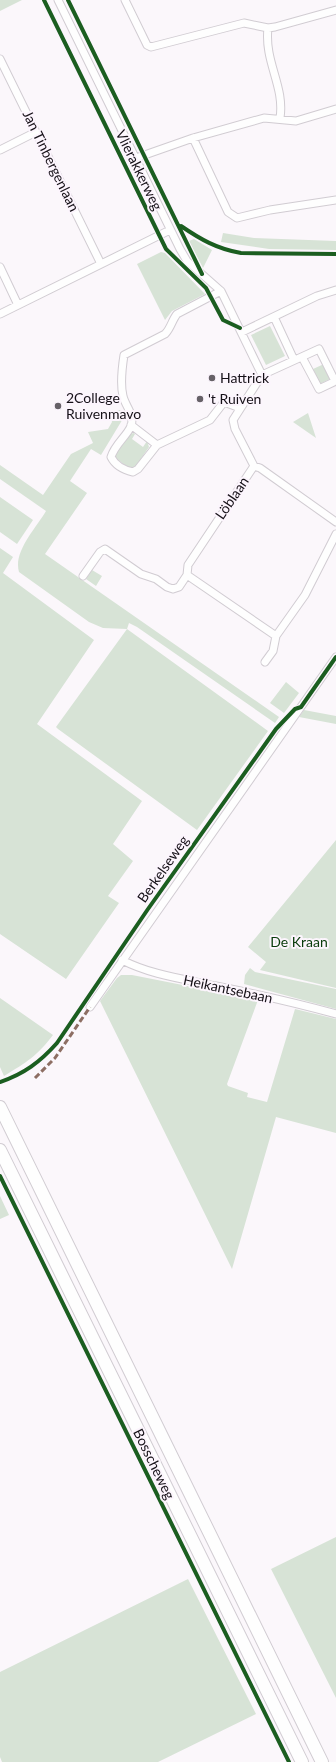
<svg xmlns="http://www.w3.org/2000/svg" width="336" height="1762" font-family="Lato,sans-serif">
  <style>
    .green { fill: #d7e3d6 }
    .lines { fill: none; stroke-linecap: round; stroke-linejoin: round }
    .minor-casing { stroke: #d1ccd2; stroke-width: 9 }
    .primary-casing { stroke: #d1ccd2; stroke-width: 14 }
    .minor { stroke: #fefefe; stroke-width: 7 }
    .primary { stroke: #fefefe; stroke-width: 12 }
    .quiet { stroke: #8d6e63; stroke-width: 3; stroke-dasharray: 6 3; stroke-linecap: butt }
    .cycleway-casing { stroke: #fcf5fd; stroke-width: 6 }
    .cycleway { stroke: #1b5e20; stroke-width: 4 }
    .poi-dot { fill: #666167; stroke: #fcf5fd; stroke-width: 1.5 }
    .labels { text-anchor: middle; stroke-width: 4; stroke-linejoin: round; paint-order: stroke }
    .street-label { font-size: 14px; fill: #151017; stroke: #fcf5fd }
    .poi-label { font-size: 14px; fill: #151017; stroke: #fcf5fd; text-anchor: start }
    .park-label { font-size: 14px; fill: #083b0a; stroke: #fcf5fd }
  </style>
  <rect width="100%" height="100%" fill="#fbf7fb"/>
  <!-- green -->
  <path class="green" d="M0,0H22L0,11Z
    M223,233L254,238L336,241V250L269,249L221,242Z
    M194,239L212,250L203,268L189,241Z
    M161,252L165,253L205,294L172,311L165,320L137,264Z
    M270,326L285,356L266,365L251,335Z
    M324,364L332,378L320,384L313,369Z
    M120,410L124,417L101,455L91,449L70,481L87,493L45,554L279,717L275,723L137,627L129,623L127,629L268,731L197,830L58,729L56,727L127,629L103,628L89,622L19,572C13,552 36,528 46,511L0,479V465L43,495L71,454L93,443L88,432L108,429L112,422L110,412Z
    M308,413L316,438L293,422Z
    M134,433L135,434L132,439L143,447L147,441L149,447L136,466L132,468L127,467L115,457L116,452L129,434Z
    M0,497L33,520L17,544L0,532Z
    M0,548L13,557L3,573L94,640L37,724L142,801L113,844L133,861L108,896L119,903L66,979L0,934Z
    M92,570L102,576L96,586L86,579Z
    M286,682L299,693L284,713L270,703Z
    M304,710L336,716V724L299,717Z
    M336,840V988L260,970L266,962L248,947Z
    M250,968L255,972L336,989V1009L244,984L245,975Z
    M121,975H132L258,1000L227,1084L228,1086L248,1093L247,1097L267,1102L295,1009L336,1019V1133L276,1117L232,1269L100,1001L117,978Z
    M0,998L53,1035C37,1056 27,1062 4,1076L0,1067Z
    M0,1196L9,1215L0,1219Z
    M336,1537V1698L271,1569Z
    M188,1579L256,1714L158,1762H2L0,1757V1672Z"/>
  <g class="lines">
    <!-- minor casing -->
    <g class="minor-casing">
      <path id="minor" d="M58,0L180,249L187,261L221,291L262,375L233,420L235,429L254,466
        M125,0L147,45L151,47L244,23L268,28L275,27L336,10
        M268,28C264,62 285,86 280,118
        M0,59L101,264
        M193,138L228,212L237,218L270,210L336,200
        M0,150L36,132
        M136,158L193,138L264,118L296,121L336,109
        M0,267L18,305
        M221,291L177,314C172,320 171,328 165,334L124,355C122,368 120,384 123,396C125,406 135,414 131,426C127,436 115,444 111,457C115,465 124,470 133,472L138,469L157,445L210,420L224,402L240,408
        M0,314L170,230
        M274,317L294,360
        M242,332L317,296L336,290
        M302,357L319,389L336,381
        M262,375L319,349L335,381
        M131,425L157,445
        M187,575L276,636
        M83,576L100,552L105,549L141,574L156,579L167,587L173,589L179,587L187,575L188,565L254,466L260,468L336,522
        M265,662L273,651L276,636L305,595L336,534
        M122,960C151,975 184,979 216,986C256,994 296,1003 336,1014
        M90,1007L336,657"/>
    </g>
    <!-- primary casing -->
    <g class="primary-casing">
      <path id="primary" d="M0,1107L322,1762
        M0,1150L302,1762"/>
    </g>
    <!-- minor -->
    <use href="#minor" class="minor"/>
    <!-- primary -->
    <use href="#primary" class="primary"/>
    <!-- quiet -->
    <path class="quiet" d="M35,1078L55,1058L90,1007"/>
    <!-- cycleway casing -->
    <g class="cycleway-casing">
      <path id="cycleway" d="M44,0L166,249L206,288L223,320L240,328
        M68,0L202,274
        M181,226C200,239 217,249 241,253L336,254
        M0,1082C24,1074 40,1062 57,1043L148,909L276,729L295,709L301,707L336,657
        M0,1176L289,1762"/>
    </g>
    <!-- cycleway -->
    <use href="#cycleway" class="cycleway"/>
  </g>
  <!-- markers -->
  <g class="poi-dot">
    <circle cx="212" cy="378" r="4"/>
    <circle cx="200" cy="399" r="4"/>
    <circle cx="58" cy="406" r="4"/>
  </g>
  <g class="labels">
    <!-- street labels -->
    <g class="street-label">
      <text transform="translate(51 161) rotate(64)" y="5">Jan Tinbergenlaan</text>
      <text transform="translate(139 170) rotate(64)" y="5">Vlierakkerweg</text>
      <text transform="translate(232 498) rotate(-56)" y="5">Löblaan</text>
      <text transform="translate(163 869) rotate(-55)" y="5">Berkelseweg</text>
      <text transform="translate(228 989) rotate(12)" y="5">Heikantsebaan</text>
      <text transform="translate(154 1464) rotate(64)" y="5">Bosscheweg</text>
    </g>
    <!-- poi labels -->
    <g class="poi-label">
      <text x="220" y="383">Hattrick</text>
      <text x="66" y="403">2College<tspan x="66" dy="16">Ruivenmavo</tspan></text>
      <text x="208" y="404">'t Ruiven</text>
    </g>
    <!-- park labels -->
    <g class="park-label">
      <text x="299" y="947">De Kraan</text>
    </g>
  </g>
</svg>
